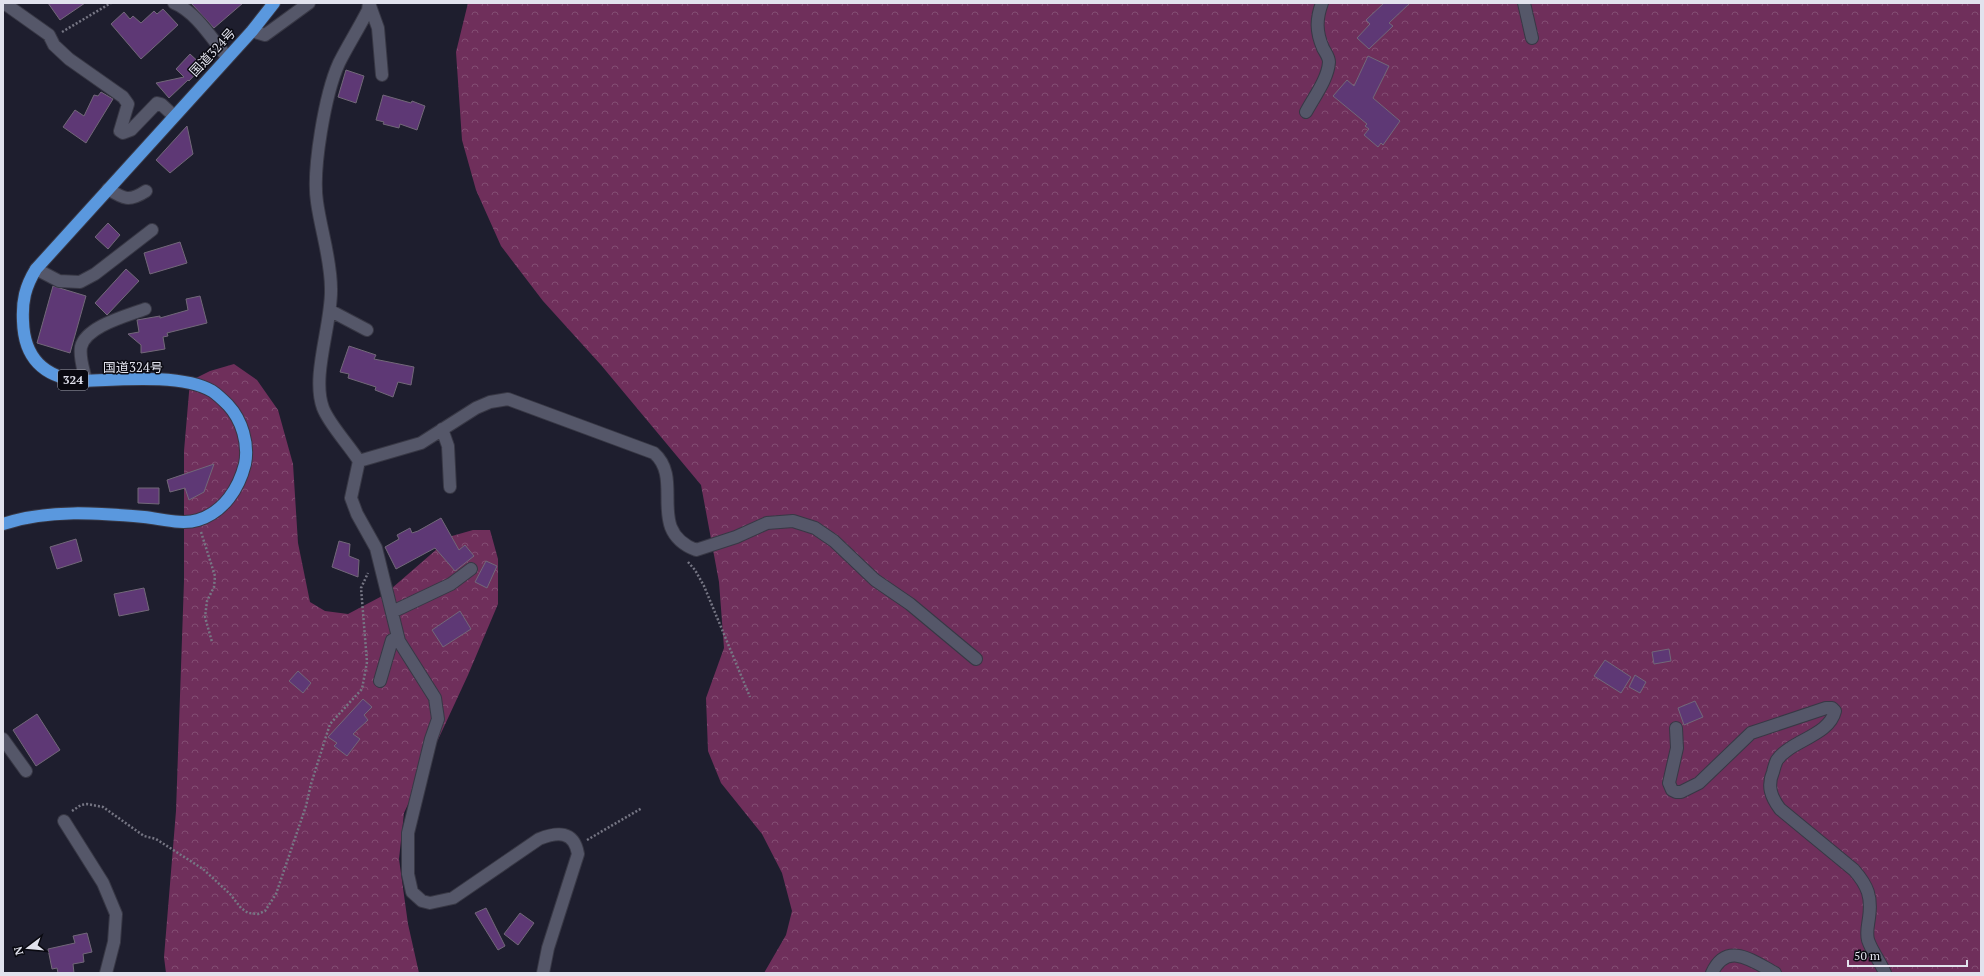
<svg xmlns="http://www.w3.org/2000/svg" width="1984" height="976" font-family="'PT Serif','Noto Sans JP',serif">
  <style>
    .forest { fill: url(#forest-crowns) }
    .building { fill: #5e3875; stroke: #726879 }
    .lines { fill: none; stroke-linecap: round; stroke-linejoin: round }
    .street-casing { stroke: #383845; stroke-width: 14 }
    .highway-casing { stroke: #383845; stroke-width: 14 }
    .path { stroke: #767684; stroke-width: 2.5; stroke-dasharray: 2 2; stroke-linecap: butt }
    .street { stroke: #555769; stroke-width: 12 }
    .highway { stroke: #5a98de; stroke-width: 12 }
    .labels { text-anchor: middle; stroke-width: 3; stroke-linejoin: round; paint-order: stroke }
    .shield { fill: #090910; stroke: #a0a1ab; stroke-width: 1 }
    .shield-label { font-size: 12px; font-weight: bold; fill: #e1e2ed }
    .street-label { font-size: 13px; fill: #e1e2ed; stroke: #090910 }
  </style>
  <defs>
    <pattern id="forest-crowns" width="20" height="18" patternUnits="userSpaceOnUse"><rect width="20" height="18" fill="#6f2f5b"/><path d="M2 6a3 3 0 1 1 6 0M12 15a3 3 0 1 1 6 0" fill="none" stroke="#834d73"/></pattern>
  </defs>
  <rect width="100%" height="100%" fill="#1e1e2e"/>
  <!-- forest -->
  <path class="forest" d="M468,3H1981V973H764L786,935L792,911L782,873L762,834L721,783L708,751L706,698L724,648L719,582L701,485L601,365L543,301L501,246L476,190L462,140L456,52Z
    M234,364L257,380L278,410L293,464L298,543L310,602L325,611L348,614L384,595L452,536L473,530H490L498,559V604L468,675L404,813L399,859L408,924L419,973H166L164,957L176,811L184,581V451L190,381L210,371Z"/>
  <!-- building -->
  <path class="building" d="M48,3H85L60,20Z
    M191,3H243L214,28Z
    M1384,3H1410L1389,23L1393,26L1369,49L1357,38L1370,24L1366,20Z
    M163,9L178,25L141,59L111,24L124,12L130,19L133,16L141,23L154,11L157,14Z
    M190,54L203,66L189,81L188,80L169,98L156,83L184,77L176,69Z
    M1368,56L1389,66L1373,98L1400,121L1383,145L1381,143L1378,147L1364,135L1369,129L1365,126L1367,124L1333,96L1347,80L1354,86Z
    M346,70L364,76L356,103L338,97Z
    M101,92L113,99L86,143L63,127L75,110L84,116L94,95L98,96Z
    M383,95L411,103L412,101L425,106L417,130L400,124L399,128L383,124L384,122L376,120Z
    M187,126L193,154L170,173L156,160Z
    M108,223L120,235L108,249L95,237Z
    M180,242L187,263L150,274L144,253Z
    M126,269L139,281L107,315L95,303Z
    M53,286L86,296L70,353L37,343Z
    M200,296L207,323L167,333L168,336L163,337L165,349L141,353V345L128,334L139,332L137,320L160,316V318L188,310L186,299Z
    M349,346L376,355L374,359L414,367L411,385L398,382L393,397L375,390L376,387L348,378L349,374L340,372Z
    M214,464L204,492L189,500L185,488L170,492L167,480Z
    M138,488H159V504L138,503Z
    M441,518L459,550L465,545L474,556L455,571L435,548L396,569L385,547L399,539L397,535L410,528L412,533L418,531Z
    M76,539L82,561L57,569L50,547Z
    M339,541L350,544L349,556L359,560L358,577L332,567Z
    M486,561L497,566L487,588L475,582Z
    M144,588L149,610L119,616L114,594Z
    M460,611L471,629L443,647L432,630Z
    M1669,649L1671,661L1654,664L1652,652Z
    M1605,660L1631,677L1621,693L1594,676Z
    M298,671L311,683L303,693L289,681Z
    M1635,675L1646,682L1640,693L1629,687Z
    M363,699L372,707L364,715L368,720L353,734L360,739L347,756L334,746L337,743L328,737Z
    M1695,701L1703,717L1684,725L1678,708Z
    M37,714L60,750L36,766L13,730Z
    M486,908L505,946L498,950L475,913Z
    M520,913L534,923L518,945L504,934Z
    M87,933L92,952L83,954L84,962L73,964L74,973H58L57,968L52,969L48,949L75,943L73,936Z"/>
  <g class="lines">
    <!-- street casing -->
    <g class="street-casing">
      <path id="street" d="M4,3L49,35L54,45L69,59L123,97L128,104L120,131L123,133L131,130L157,103L161,104L174,116
        M174,3C196,12 212,39 227,57
        M369,3L368,10C359,28 348,45 339,63C325,94 312,170 317,202C321,231 331,259 331,289C332,324 311,376 323,408C329,424 349,445 359,461L351,498L357,514L376,548L399,641L435,698L438,719L431,739L408,833V874L412,892L422,901L430,903L453,898L539,839C557,832 574,830 578,854L548,948L543,973
        M369,3L378,28L382,75
        M1524,3L1532,38
        M252,31L265,35L309,3
        M1306,112C1314,97 1328,79 1329,62C1329,57 1325,52 1323,48C1316,32 1316,19 1322,3
        M108,189C124,199 129,202 146,191
        M36,269L59,281L80,282L95,274L152,230
        M331,311L367,330
        M86,381C84,370 79,358 81,347C86,326 127,316 145,309
        M442,429L448,446L450,487
        M359,461L421,443L476,408L490,402L508,399L654,453C685,480 645,530 696,550L736,537L767,523L793,521L815,528L834,541L875,580L910,604L976,659
        M392,612L451,584L471,569
        M380,681L392,640L398,637
        M1676,728L1677,748L1669,783L1672,790L1676,792H1681L1699,783L1751,733L1826,708H1832L1835,711C1829,736 1791,740 1777,760C1775,764 1774,768 1773,772C1767,786 1771,797 1780,809L1854,870C1868,886 1872,897 1869,918C1868,926 1866,932 1868,940C1872,952 1880,961 1885,973
        M3,739L26,771
        M64,821L103,883L116,914L114,942L106,973
        M1712,973C1727,940 1754,962 1775,973"/>
    </g>
    <!-- highway casing -->
    <g class="highway-casing">
      <path id="highway" d="M3,524C49,509 98,513 144,517C162,519 182,525 198,520C224,512 239,488 245,464C249,444 242,420 228,405C223,400 218,395 212,391C181,373 115,380 80,381C44,377 24,358 23,321C22,301 25,287 36,269L252,31L274,3"/>
    </g>
    <!-- path -->
    <path class="path" d="M62,32L111,3
      M201,532L215,576L214,587L207,601L205,617L212,642
      M688,562L695,570L704,586L750,697
      M72,811L81,805L87,804L103,807L144,836L156,839L203,869L230,894L241,908L248,913L258,914L265,911L276,894L306,806L311,784L330,724L362,689L367,662L361,588L368,573
      M587,840L642,808"/>
    <!-- street -->
    <use href="#street" class="street"/>
    <!-- highway -->
    <use href="#highway" class="highway"/>
  </g>
  <g class="labels">
    <!-- shield labels -->
    <rect class="shield" x="58" y="370" width="30" height="20" rx="3"/>
    <g class="shield-label">
      <text x="73" y="384">324</text>
    </g>
    <!-- street labels -->
    <g class="street-label">
      <text transform="translate(212 52) rotate(-47)" y="5">国道324号</text>
      <text x="133" y="372">国道324号</text>
    </g>
  </g>
  <!-- border -->
  <rect width="1984" height="976" fill="none" stroke="#e1e2ed" stroke-width="8"/>
  <!-- north arrow -->
  <g transform="translate(28 948) rotate(254)" stroke="#090910" stroke-width="3" paint-order="stroke">
  <path d="M0-3L7 15L0 10L-7 15Z" fill="#e1e2ed"/>
  <text y="-6" font-size="11" font-weight="bold" text-anchor="middle" fill="#e1e2ed">N</text>
  </g>
  <!-- scale -->
  <path d="M1848 960v6h119v-6" fill="none" stroke="#e1e2ed" stroke-width="2"/>
  <text x="1854" y="960" font-size="12" fill="#e1e2ed" stroke="#090910" stroke-width="3" paint-order="stroke">50 m</text>
</svg>
